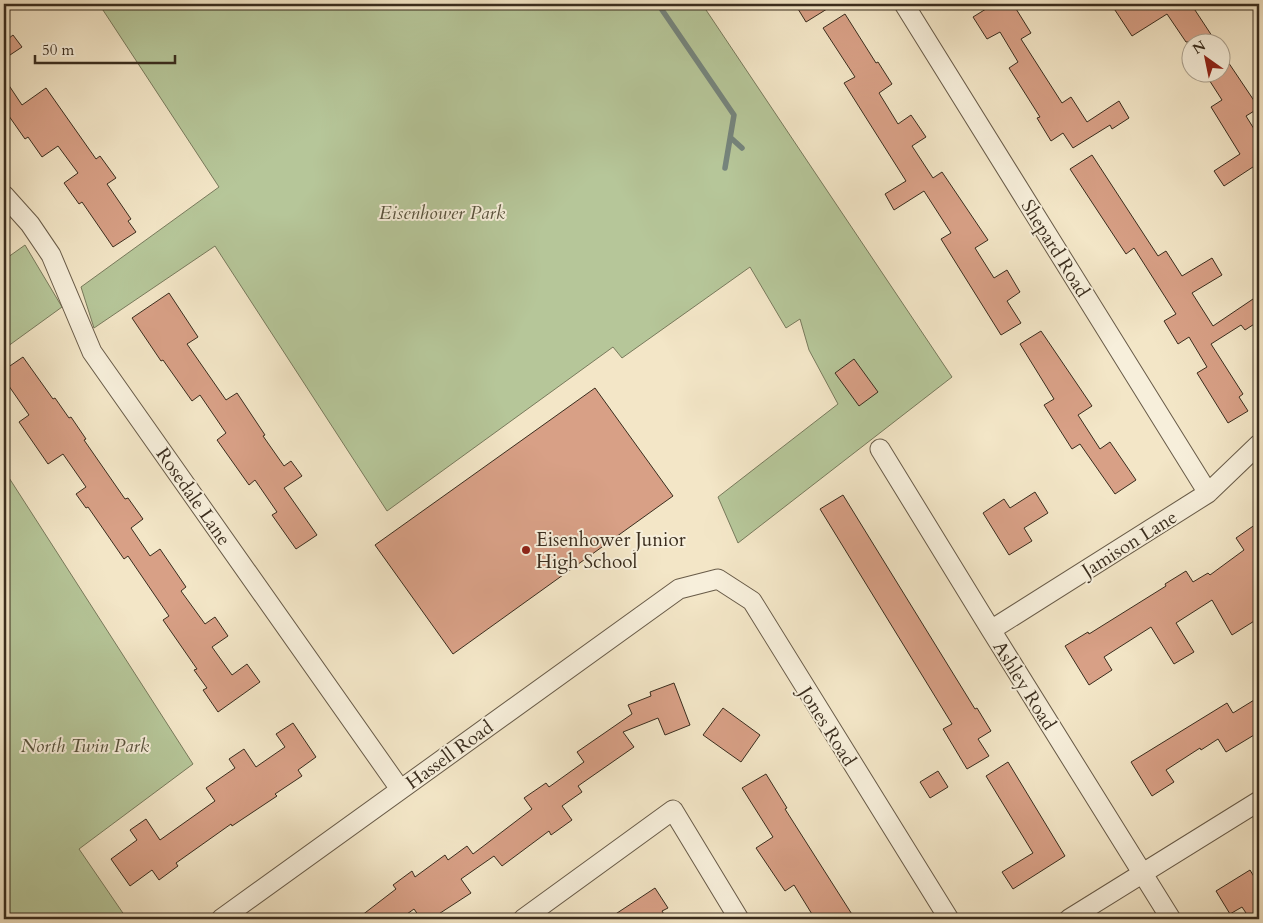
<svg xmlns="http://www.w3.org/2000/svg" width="1263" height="923" font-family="Cardo,serif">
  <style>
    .green { fill: #b6c699; stroke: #787a5c }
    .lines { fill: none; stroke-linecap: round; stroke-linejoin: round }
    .stream { stroke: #75847c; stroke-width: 5.5 }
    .building { fill: #d8a086; stroke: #3a2d1e }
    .minor-casing { stroke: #685b48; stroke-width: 21 }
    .minor { stroke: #f7efdb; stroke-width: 19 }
    .poi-dot { fill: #8f2418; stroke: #f7efdb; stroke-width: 2 }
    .labels { text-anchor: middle; stroke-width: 4; stroke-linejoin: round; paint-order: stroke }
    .park-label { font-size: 19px; font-style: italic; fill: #59533d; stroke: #f7efdb }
    .street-label { font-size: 19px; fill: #3a2d1e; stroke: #f7efdb }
    .poi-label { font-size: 19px; fill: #3a2d1e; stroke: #f7efdb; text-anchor: start }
  </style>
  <rect width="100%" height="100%" fill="#f3e6c7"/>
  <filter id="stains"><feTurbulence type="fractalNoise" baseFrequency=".004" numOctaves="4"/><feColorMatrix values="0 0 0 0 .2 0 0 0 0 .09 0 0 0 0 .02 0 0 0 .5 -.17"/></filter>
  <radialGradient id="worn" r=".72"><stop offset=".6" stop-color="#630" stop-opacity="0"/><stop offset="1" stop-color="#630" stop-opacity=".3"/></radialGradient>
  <!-- green -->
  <path class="green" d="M99,4H702L952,377L738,543L718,497L838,404L809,350L800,319L786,328L750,267L622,358L613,347L387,511L215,246L94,328L81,287L219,187Z
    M25,245L62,307L4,349V260Z
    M4,470L193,764L79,849L127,919H4Z"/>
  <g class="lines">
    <!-- stream -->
    <path class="stream" d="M658,4L734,115L725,168
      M731,138L742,148"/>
  </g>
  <!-- building -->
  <path class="building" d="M795,4H835L806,22Z
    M994,4H1013L1031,33L1021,39L1062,103L1071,97L1087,122L1119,101L1129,118L1112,129L1110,125L1073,148L1063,133L1051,141L1037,118L1040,117L1009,68L1018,62L1000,32L987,39L973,17Z
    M1111,4H1191L1216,42H1186L1167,14L1132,36Z
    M845,14L876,63L878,62L892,84L879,93L898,124L911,115L926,137L912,146L933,178L942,172L988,240L975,248L994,278L1007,270L1020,292L1007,301L1021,323L1001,335L941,239L951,233L924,191L894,210L885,194L906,181L844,83L855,77L823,28Z
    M13,35L22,47L4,59V42Z
    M1220,50L1259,108L1246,116L1259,137V163L1224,186L1214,171L1240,154L1211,107L1222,100L1204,72H1220Z
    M4,78L22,105L46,88L96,159L100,156L116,178L107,184L131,219L128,221L136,232L113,247L82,202L79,204L64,183L78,173L58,146L42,157L28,137L25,139L4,109Z
    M1092,155L1158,256L1166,251L1182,276L1212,258L1222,275L1192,293L1213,326L1253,299L1259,307V321L1245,330L1241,325L1211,344L1243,394L1239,397L1248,411L1228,423L1197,373L1207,367L1189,337L1178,344L1164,321L1176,314L1134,248L1126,254L1070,169Z
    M169,293L198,337L187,344L226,400L237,393L265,435L263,436L284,466L291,461L302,476L284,488L317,535L296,549L272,515L277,512L255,480L249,485L217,440L226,433L200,395L192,401L163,360L161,361L132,318Z
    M1041,331L1092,406L1078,415L1100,449L1110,442L1136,480L1115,494L1080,444L1072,449L1044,405L1054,399L1020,344Z
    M23,357L53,399L55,398L69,418L71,417L86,439L84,440L125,499L128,498L143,519L131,528L150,556L160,549L186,587L181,591L205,624L215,617L228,636L212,647L232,675L247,664L260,682L218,712L203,690L207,688L194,670L197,669L163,620L169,616L128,556L124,559L88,507L86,508L76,494L86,487L63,454L48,464L19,422L29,415L4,379V370Z
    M854,359L878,392L859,406L835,373Z
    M595,388L673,496L453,654L375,545Z
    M1035,492L1048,513L1024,528L1032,541L1009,555L983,513L1004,499L1010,508Z
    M843,495L975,709L977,708L991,731L978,739L989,756L967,769L943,729L952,724L820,509Z
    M1259,522V618L1232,635L1212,600L1176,623L1194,652L1174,664L1151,627L1104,657L1112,670L1089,685L1065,646L1088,632L1089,634L1166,586L1165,584L1186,571L1193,582L1208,573L1210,575L1244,550L1236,538Z
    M674,683L690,725L665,735L658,718L623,732L634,747L578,786L582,792L562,806L572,820L551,835L549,831L502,866L494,856L461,879L471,893L431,919H421L414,909L400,919H357L396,889L393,885L412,871L415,877L445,855L448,860L467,846L473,854L532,809L524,798L546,783L549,787L584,762L577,752L632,714L628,705L651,696L650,692Z
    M1259,697V732L1226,752L1218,739L1201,750L1200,748L1166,770L1174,782L1152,796L1131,762L1227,703L1233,713Z
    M723,708L760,735L741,762L703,735Z
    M293,723L316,757L298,770L302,776L275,794L277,796L232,826L231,824L176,863L178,866L159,880L152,870L130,886L111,859L137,840L130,830L146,819L160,840L215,801L206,788L235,768L229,759L244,749L256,767L285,747L276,734Z
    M1008,762L1065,856L1013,889L1002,872L1033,853L986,776Z
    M938,771L948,787L930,798L920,782Z
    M766,774L787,808L785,809L855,919H815L794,885L785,891L756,848L773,837L742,788Z
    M1250,870L1259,885V919H1250L1242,907L1230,914L1216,891Z
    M655,888L668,908L662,911L667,919H608Z"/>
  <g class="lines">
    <!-- minor casing -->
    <g class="minor-casing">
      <path id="minor" d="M904,4L1208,493
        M4,195L30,224L51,255L92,352L400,789
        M880,449L991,630L1171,919
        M991,630L1208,493L1259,444
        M221,919L679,589L718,579L752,601L949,919
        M523,919L673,810L739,919
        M1069,919L1259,801"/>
    </g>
    <!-- minor -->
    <use href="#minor" class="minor"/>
  </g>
  <!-- markers -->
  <circle class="poi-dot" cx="526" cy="550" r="5"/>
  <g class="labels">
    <!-- park labels -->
    <g class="park-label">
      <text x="442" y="219">Eisenhower Park</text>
      <text x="85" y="752">North Twin Park</text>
    </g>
    <!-- street labels -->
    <g class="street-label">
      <text transform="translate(1056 248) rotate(58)" y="7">Shepard Road</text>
      <text transform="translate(194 496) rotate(55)" y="7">Rosedale Lane</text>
      <text transform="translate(1129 543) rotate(-32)" y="7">Jamison Lane</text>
      <text transform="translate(1025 685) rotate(58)" y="7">Ashley Road</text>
      <text transform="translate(828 726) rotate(58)" y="7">Jones Road</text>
      <text transform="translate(449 754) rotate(-36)" y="7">Hassell Road</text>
    </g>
    <!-- poi labels -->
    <g class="poi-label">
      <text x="536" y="546">Eisenhower Junior<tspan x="536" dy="22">High School</tspan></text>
    </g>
  </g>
  <!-- margin -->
  <rect width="1263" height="923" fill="none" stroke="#f3e6c7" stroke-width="20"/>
  <rect x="5" y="5" width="1253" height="913" fill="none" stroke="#3a2d1e" stroke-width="2.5"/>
  <rect x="10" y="10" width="1243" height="903" fill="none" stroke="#3a2d1e"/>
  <!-- north arrow -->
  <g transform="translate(1206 58) rotate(327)"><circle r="24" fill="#f7efdb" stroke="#aba18f"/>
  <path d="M0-4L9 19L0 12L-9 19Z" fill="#8f2418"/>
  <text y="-8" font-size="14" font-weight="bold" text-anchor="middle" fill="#3a2d1e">N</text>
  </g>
  <!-- scale -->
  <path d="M35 55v8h140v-8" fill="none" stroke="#3a2d1e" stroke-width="2.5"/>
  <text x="42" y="55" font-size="15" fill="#3a2d1e" stroke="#f7efdb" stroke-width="4" paint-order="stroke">50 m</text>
  <rect width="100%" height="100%" filter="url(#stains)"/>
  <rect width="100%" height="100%" fill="url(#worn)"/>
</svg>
